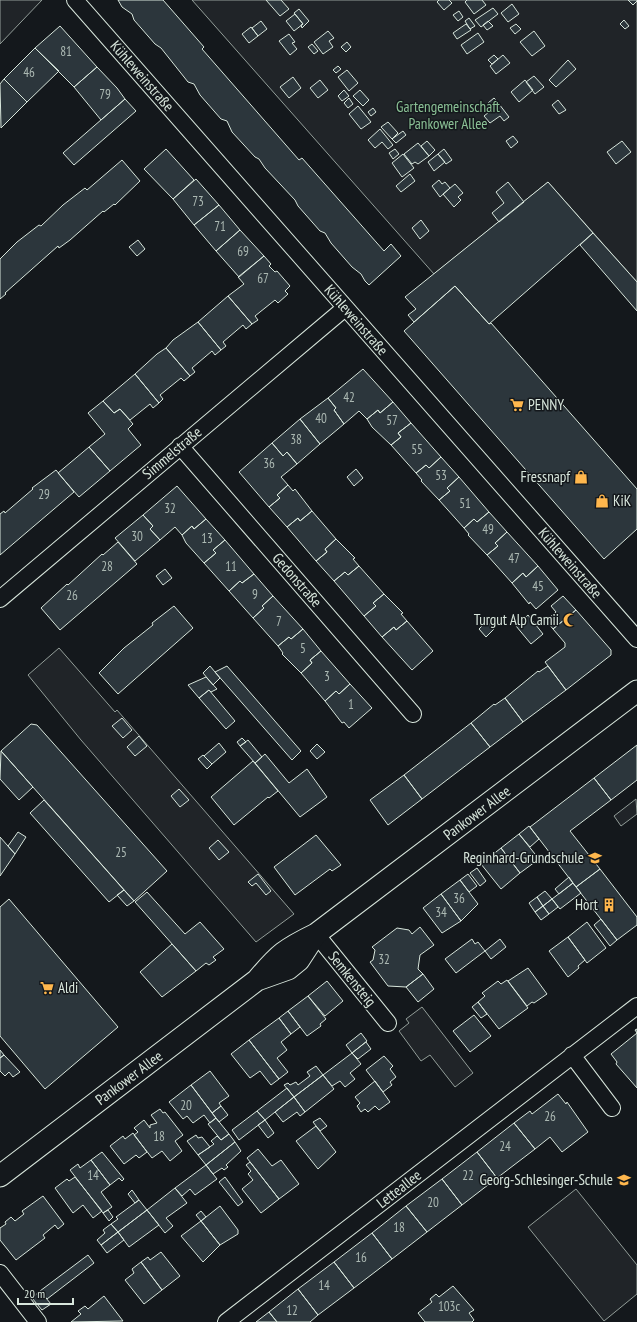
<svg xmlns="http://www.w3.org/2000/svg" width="637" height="1322" font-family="'PT Sans Narrow',sans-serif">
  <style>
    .green { fill: #202428; stroke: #939e99 }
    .building { fill: #2c363c; stroke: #d8e6dc }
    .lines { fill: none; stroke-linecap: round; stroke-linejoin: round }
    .minor-casing { stroke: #d8e6dc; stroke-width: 18 }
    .tertiary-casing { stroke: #d8e6dc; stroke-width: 23 }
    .minor { stroke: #14181c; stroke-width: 16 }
    .tertiary { stroke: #14181c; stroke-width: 21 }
    .labels { text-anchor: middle; stroke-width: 3; stroke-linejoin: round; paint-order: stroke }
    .number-label { font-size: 13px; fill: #adbab4 }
    .street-label { font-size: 15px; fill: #d8e6dc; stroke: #14181c }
    .park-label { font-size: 15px; fill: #8ac095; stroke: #14181c }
    .poi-label { font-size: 15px; fill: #d8e6dc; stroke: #14181c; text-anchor: end }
  </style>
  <rect width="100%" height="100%" fill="#14181c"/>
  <!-- green -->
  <path class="green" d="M0,0H42L0,44Z
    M192,0H637V282L548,182L434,274Z
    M59,648L115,712L117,710L294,914L256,942L81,740L28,675Z
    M636,799L637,814L621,826L614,816Z
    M422,1007L473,1073L455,1087L430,1055L421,1061L399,1031L409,1023L406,1019Z
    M576,1189L637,1265V1294L604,1321L528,1227Z"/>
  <!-- building -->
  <path class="building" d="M118,0H163L204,47L202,49L299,160L302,158L384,251L391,244L401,256L369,285L365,281L361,274L352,267L331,243L325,233L320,231L298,206L295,200L265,168L259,159L255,157L232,132L227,121L221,119L200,95L194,84L188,82L161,48L155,44L134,20L132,14L122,7Z
    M266,0H281L289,9L280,16Z
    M439,0H449L452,3L444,10L437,2Z
    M467,0H482L486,5L474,14L465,2Z
    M628,0H637V1L633,5Z
    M512,4L519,14L508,22L501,13Z
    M493,8L498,14L481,27L475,20Z
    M299,9L309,21L302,28L301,25L303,24L294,13Z
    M459,11L463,17L458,21L453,15Z
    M295,14L303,24L294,31L286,21Z
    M469,18L475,26L470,29L465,21Z
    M624,20L629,26L625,29L620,24Z
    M261,21L267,29L258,36L252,28Z
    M488,21L493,26L487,30L483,25Z
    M466,24L471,30L457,39L453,33Z
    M516,24L521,29L515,34L510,28Z
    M60,26L97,67L74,87L35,48Z
    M251,27L258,36L249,43L242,34Z
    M328,31L334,38L329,41L333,47L323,54L314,42Z
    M534,31L545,46L532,56L520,42Z
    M478,33L484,42L467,54L461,45Z
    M289,34L295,42L292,43L297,49L290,55L279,41Z
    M347,42L351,47L346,52L341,47Z
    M312,44L318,51L314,54L308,47Z
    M35,48L59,71L27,102L4,79Z
    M494,55L498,59L492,64L488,60Z
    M503,55L510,63L496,74L490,66Z
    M568,60L576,69L556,87L549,80Z
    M338,66L341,69L336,73L333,70Z
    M97,67L117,88L125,99L101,120L74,87Z
    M347,70L358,83L349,91L338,77Z
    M534,76L544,87L535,94L526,82Z
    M293,77L301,88L289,98L280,87Z
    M4,79L27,102L1,128L0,84Z
    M320,80L328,90L318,98L310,88Z
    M525,80L533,90L519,102L511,92Z
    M344,90L349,96L342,101L338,96Z
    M360,90L369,100L363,106L353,96Z
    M349,98L353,104L348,108L344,103Z
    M494,98L497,101L491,107L488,103Z
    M125,99L136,111L74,165L63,153Z
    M558,100L566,110L559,114L552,105Z
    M499,104L509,117L504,121L500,116L490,123L484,116Z
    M358,106L371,122L361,129L349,114Z
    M373,108L376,112L371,116L368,112Z
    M388,122L398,133L392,139L381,127Z
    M380,129L393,145L388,149L382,142L375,148L368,140Z
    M403,131L406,135L396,143L392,139Z
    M513,136L518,142L511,148L506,141Z
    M427,141L435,150L429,156L421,146Z
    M622,141L631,152L616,164L607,152Z
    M418,143L429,156L418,164L415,162L412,164L404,154Z
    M166,149L194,180L173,199L144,169Z
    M395,149L399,154L393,159L389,153Z
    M444,149L452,160L446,164L438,154Z
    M403,154L414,168L402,177L392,163Z
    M438,154L445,162L434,171L428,162Z
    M122,160L140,181L115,205L114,204L104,212L103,211L70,240L59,248L58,246L5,293L6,294L0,299V259L17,242L39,225L41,226L63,205L85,188L87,190Z
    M410,174L415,181L401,192L396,186Z
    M196,179L219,205L194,225L173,199Z
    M439,180L442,184L445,182L450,188L440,197L432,186Z
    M508,182L524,202L499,222L492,213L504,203L496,192Z
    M548,182L593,233L489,324L455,286L414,322L408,315L416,309L405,297Z
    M455,184L463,193L458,197L461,200L454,207L443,194Z
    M219,205L240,230L216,251L194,225Z
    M421,220L429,231L420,239L412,228Z
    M240,230L264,256L239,277L216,251Z
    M593,233L637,282V311L580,245Z
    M138,240L145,249L137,256L129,247Z
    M264,256L271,264L269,266L275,272L277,271L290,286L285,291L288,294L278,303L275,300L255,316L258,320L252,324L228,296L244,284L238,277Z
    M455,286L489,324L491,323L637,489V529L604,559L404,331Z
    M228,296L252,324L246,329L243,325L223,342L226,346L221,350L198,322Z
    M198,322L221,350L215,355L212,351L192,368L195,372L190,376L166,348L173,340Z
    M166,348L190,376L184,381L181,378L160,395L163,399L159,403L135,374L157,354Z
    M363,369L393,402L380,413L378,410L367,419L359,411L344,424L334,410L336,408L328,398Z
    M135,374L159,403L153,408L150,404L130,420L120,409L114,413L103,401Z
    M328,398L336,408L334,410L344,424L320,444L300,419Z
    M103,401L114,413L120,409L133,424L128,429L141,445L110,471L89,447L105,434L88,413Z
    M393,402L411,423L398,433L401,437L391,445L372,427L367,419L378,410L380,413Z
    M300,419L320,444L297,464L287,452L283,456L272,443Z
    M411,423L441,457L429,468L426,465L416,473L391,445L401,437L398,433Z
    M272,443L283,456L287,452L297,464L281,477L288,485L277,495L280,498L269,507L239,472Z
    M89,447L110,471L79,497L58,473Z
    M441,457L459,477L447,488L450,491L439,500L421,481L422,480L416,473L426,465L429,468Z
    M356,469L363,478L354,486L347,477Z
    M56,470L74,492L0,555V514L4,511L5,513L33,489L32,488Z
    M459,477L489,512L477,522L474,519L464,528L439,500L450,491L447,488Z
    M288,485L293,491L295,489L312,511L300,521L298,518L287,527L269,507L280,498L277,495Z
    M177,486L206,519L194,529L192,526L182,535L175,527L160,540L150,529L153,526L143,515Z
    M312,511L336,539L325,549L327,552L316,561L287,527L298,518L300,521Z
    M489,512L507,532L495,543L498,546L487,555L468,535L469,534L464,528L474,519L477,522Z
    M143,515L153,526L150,529L160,540L135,561L115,538Z
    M206,519L225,540L213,550L216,553L204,563L186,543L182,535L192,526L194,529Z
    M507,532L538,566L526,577L523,573L512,583L487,555L498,546L495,543Z
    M336,539L355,558L353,559L359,566L348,575L345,572L334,581L316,561L327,552L325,549Z
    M225,540L254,574L242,583L240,581L229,591L204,563L216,553L213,550Z
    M118,542L137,564L60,630L41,608L67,584L68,585L102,554L103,555Z
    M359,566L384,594L373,603L376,606L364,616L334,581L345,572L348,575Z
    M538,566L558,590L536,609L530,602L529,604L512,583L523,573L526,577Z
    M165,569L172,578L163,585L156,576Z
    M254,574L273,596L262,606L264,608L253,618L229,591L240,581L242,583Z
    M384,594L403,613L401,614L407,621L396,630L394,627L382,637L364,616L376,606L373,603Z
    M273,596L303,629L291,639L289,637L278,646L253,618L264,608L262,606Z
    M563,596L576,610L553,629L549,624V618L556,612L551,606Z
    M174,606L193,628L118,694L99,673L124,648L153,625L152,623Z
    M576,610L611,650V655L566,690L545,662L565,647V643L553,629Z
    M528,615L543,634L531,644L516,626Z
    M407,621L433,651L412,670L382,637L394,627L396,630Z
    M487,621L494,629L486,637L479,629Z
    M303,629L321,651L310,660L312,663L301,673L282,654L283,653L278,646L289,637L291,639Z
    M321,651L350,684L339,694L336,691L325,701L301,673L312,663L310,660Z
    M210,666L220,678L213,685L203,673Z
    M227,666L301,751L292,760L215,672Z
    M548,666L566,690L523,722L505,698L538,671L539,672Z
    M206,677L217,689L211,692L209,690L199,698L188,685Z
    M350,684L372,708L349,728L344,722L342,723L325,701L336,691L339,694Z
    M209,690L235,721L226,729L199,698Z
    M505,698L523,722L490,747L471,723L494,704L495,705Z
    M122,718L132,730L123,738L112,726Z
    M471,723L490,747L422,799L404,775Z
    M31,724L37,725L167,871L134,901L1,751Z
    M139,736L147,746L135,756L127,747Z
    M242,738L246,742L240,746L237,742Z
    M248,740L262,757L255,763L240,746Z
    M219,743L226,752L212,764L204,756Z
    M317,744L325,752L317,759L310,751Z
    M637,745V780L611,800L594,778Z
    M1,751L33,787L19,800L0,779Z
    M265,754L289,783L307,769L327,797L300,817L255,763Z
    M203,755L212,764L207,769L198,759Z
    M253,761L278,791L269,798L268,797L234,825L211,797Z
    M404,775L422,799L388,825L370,800Z
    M594,778L611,800L570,831L600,869L576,887L530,827Z
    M179,789L189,800L180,807L171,796Z
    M44,800L124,890L109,902L30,813Z
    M529,826L539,839L530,847L519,834Z
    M18,832L26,837L15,854L8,846Z
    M519,834L539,859L520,873L501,848Z
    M316,835L341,865L332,871L330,869L295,895L274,867Z
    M0,837L15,854L0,876Z
    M218,840L229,852L219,860L209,848Z
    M501,848L520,873L501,889L481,864Z
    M477,868L486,881L480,886L470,873Z
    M600,869L637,917V925L617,940L576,887Z
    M258,874L271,891L266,895L256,883L252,886L248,882Z
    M468,874L477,886L469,892L460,880Z
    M569,877L573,883L559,894L555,889Z
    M460,880L478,904L461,921L441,894Z
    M573,883L581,893L560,909L552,899Z
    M124,890L134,901L127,906L117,895Z
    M545,891L552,899L543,906L537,897Z
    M147,892L185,934L200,922L224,949L213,957L216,960L209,965L206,963L196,971L135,902Z
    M441,894L461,921L442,933L423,908Z
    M537,897L543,906L535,912L529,903Z
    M9,899L118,1027L45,1089L0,1036V907Z
    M552,899L558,907L549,914L543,906Z
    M543,906L549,914L541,920L535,912Z
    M601,919L617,940L610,946L594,925Z
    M587,922L606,948L587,963L568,937Z
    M420,927L434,945L420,955L418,969L423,974L406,987L388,986L370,962L373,960L375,950L372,947L397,928L409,930L412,934Z
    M568,937L585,960L578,966L579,968L568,977L549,951Z
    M472,939L475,944L478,942L485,951L456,973L445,959Z
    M500,939L506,947L491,959L485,951Z
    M172,944L196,971L162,997L140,972Z
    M528,968L547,994L534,1003L532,1002L527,1006L508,981Z
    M423,974L434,989L418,1002L406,987Z
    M507,980L528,1008L499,1029L478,1002L485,996L482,993L498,981L501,984Z
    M327,981L343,1001L325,1016L308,996Z
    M308,996L326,1019L320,1024L321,1026L307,1036L288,1011Z
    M478,1002L487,1014L481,1018L472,1007Z
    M288,1011L300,1027L291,1034L279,1018Z
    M474,1015L491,1036L470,1052L453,1031Z
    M279,1018L291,1034L281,1042L287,1050L277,1058L288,1072L279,1079L249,1040Z
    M637,1029V1088L616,1064L617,1062L611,1054L637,1033L635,1030Z
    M361,1033L367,1041L352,1053L346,1045Z
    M249,1040L279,1079L271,1085L260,1071L250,1078L231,1054Z
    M366,1042L371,1049L358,1059L352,1053Z
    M0,1050L4,1055L0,1058Z
    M352,1053L361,1064L350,1073L355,1079L345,1087L340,1081L332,1086L323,1075Z
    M4,1055L20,1072L13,1077L9,1072L5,1076L0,1071V1058Z
    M384,1056L393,1066L390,1069L396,1077L390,1082L392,1085L383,1092L366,1070Z
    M316,1066L323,1075L294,1097L284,1085L288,1083L290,1085L296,1082L298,1085L310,1076L307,1072Z
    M210,1071L229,1096L219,1103L221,1106L212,1113L191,1085Z
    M323,1075L334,1089L305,1112L294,1097Z
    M375,1081L390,1102L379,1110L375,1106L368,1112L365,1109L361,1112L357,1106L360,1103L355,1097Z
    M191,1085L216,1118L210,1123L204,1115L193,1123L187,1116L183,1119L169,1102Z
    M287,1088L294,1097L265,1120L257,1111Z
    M558,1094L566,1104L567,1102L588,1132L562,1152L550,1137L535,1149L514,1123L530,1111L532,1114Z
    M294,1097L305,1112L300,1116L297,1112L283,1122L275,1112Z
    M221,1106L228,1115L219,1122L212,1113Z
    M160,1109L163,1113L165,1112L183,1135L175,1141L182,1151L170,1161L162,1151L152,1158L134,1135L138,1132L134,1128L144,1120L150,1128V1125L157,1123L151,1115Z
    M257,1111L265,1120L239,1140L232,1130Z
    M216,1118L229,1134L221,1140L208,1124Z
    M320,1118L327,1126L320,1131L313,1122Z
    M265,1120L274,1133L268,1138L258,1125Z
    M514,1123L535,1149L497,1178L477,1152Z
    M316,1126L336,1152L318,1169L296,1141Z
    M133,1133L147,1152L139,1158L136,1155L124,1164L110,1146L123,1136L125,1139Z
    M229,1134L235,1142L206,1165L198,1155L214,1144L211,1141L217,1136L221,1140Z
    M196,1135L198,1138L202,1137L210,1147L198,1155L187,1141Z
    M235,1142L241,1151L226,1165L228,1167L224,1170L222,1168L213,1174L206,1165Z
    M258,1149L272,1166L281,1160L299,1184L279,1199L247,1158Z
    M102,1152L124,1179L122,1181L119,1178L110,1185L91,1160Z
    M477,1152L497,1178L462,1205L442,1179Z
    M91,1160L110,1185L101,1192L112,1207L103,1213L70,1170L78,1164L80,1168Z
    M250,1162L279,1199L261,1213L242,1189L253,1180L248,1174L251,1171L246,1165Z
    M206,1165L217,1179L195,1195L190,1189L182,1196L175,1188Z
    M75,1177L102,1211L93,1218L83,1205L73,1213L55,1188L67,1179L69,1181Z
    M225,1177L243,1202L238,1206L219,1182Z
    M442,1179L462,1205L427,1232L406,1206Z
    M175,1188L187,1203L166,1218L173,1226L165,1233L147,1210Z
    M132,1190L139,1200L135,1203L128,1194Z
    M43,1196L64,1224L58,1229L55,1225L43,1235L45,1238L16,1260L0,1240V1228L6,1224L5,1222L11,1217L15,1221L24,1214L22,1211Z
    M139,1200L147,1210L118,1232L111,1224L118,1219L116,1217Z
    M220,1206L238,1230V1234L220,1245L201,1221Z
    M406,1206L427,1232L392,1259L372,1233Z
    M108,1210L113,1217L109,1221L103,1213Z
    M147,1210L159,1225L129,1247L118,1232Z
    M201,1211L206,1217L201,1221L196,1215Z
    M201,1221L220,1245L203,1262L181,1236Z
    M111,1224L118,1232L101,1245L97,1240L105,1233L103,1230Z
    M118,1232L124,1240L107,1253L101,1245Z
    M372,1233L392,1259L354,1288L334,1262Z
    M161,1252L180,1276L162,1290L141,1262L148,1257L150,1260Z
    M88,1255L94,1263L47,1299L40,1291Z
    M141,1262L162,1290L144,1304L125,1280L134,1273L132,1269Z
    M334,1262L354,1288L318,1315L298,1289Z
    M453,1286L474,1310L469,1313L474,1320L472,1322H425L418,1313L432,1302L430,1299L436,1294L439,1297Z
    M298,1289L318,1315L310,1322H277L269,1312Z
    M40,1291L51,1304L42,1310L32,1298Z
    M104,1296L123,1321L71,1322L81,1314L78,1311L85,1306L88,1309Z
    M269,1312L277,1322H256Z"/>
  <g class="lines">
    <!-- minor casing -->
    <g class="minor-casing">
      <path id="minor" d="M75,0L637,639
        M180,446L413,714
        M0,599L345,308
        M316,934L388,1023
        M572,1055L612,1108
        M0,1273L38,1322
        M226,1322L637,1006"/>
    </g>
    <!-- tertiary casing -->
    <g class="tertiary-casing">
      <path id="tertiary" d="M257,980L288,969L299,960L316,934
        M0,1176L257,980C279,954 285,949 316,934L637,691"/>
    </g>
    <!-- minor -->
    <use href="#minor" class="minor"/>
    <!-- tertiary -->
    <use href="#tertiary" class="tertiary"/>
  </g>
  <!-- icons -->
  <defs>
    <g id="supermarket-bare" transform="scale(1.08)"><path d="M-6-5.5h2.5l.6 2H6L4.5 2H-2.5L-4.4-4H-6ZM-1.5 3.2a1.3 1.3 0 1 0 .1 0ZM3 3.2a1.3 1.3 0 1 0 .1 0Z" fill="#ffb74d" stroke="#14181c" stroke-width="2.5" paint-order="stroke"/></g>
    <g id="shop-bare" transform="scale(1.08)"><path d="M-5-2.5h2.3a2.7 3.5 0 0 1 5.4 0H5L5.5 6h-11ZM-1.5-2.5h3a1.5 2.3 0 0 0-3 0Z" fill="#ffb74d" stroke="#14181c" stroke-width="2.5" paint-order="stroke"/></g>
    <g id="mosque-bare" transform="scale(1.08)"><path d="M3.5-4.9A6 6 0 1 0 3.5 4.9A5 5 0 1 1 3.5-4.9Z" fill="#ffb74d" stroke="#14181c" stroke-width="2.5" paint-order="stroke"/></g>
    <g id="school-bare" transform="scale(1.08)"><path d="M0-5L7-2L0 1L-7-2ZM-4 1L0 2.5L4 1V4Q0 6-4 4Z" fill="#ffb74d" stroke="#14181c" stroke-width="2.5" paint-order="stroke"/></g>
    <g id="building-bare" transform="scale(1.08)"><path d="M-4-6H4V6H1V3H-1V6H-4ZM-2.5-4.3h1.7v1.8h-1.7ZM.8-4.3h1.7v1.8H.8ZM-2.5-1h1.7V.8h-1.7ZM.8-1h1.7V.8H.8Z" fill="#ffb74d" stroke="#14181c" stroke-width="2.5" paint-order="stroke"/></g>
  </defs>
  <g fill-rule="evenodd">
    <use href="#supermarket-bare" x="517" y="405"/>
    <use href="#shop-bare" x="581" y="477"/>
    <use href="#shop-bare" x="602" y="501"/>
    <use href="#mosque-bare" x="570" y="620"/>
    <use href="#school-bare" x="595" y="858"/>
    <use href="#building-bare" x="609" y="905"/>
    <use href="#supermarket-bare" x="47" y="988"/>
    <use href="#school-bare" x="624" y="1180"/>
  </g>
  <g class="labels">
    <!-- number labels -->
    <g class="number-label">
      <text x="66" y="56">81</text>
      <text x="29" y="77">46</text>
      <text x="105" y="99">79</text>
      <text x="198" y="206">73</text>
      <text x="220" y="231">71</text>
      <text x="243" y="256">69</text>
      <text x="263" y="283">67</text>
      <text x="349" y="402">42</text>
      <text x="321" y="423">40</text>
      <text x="392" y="425">57</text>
      <text x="296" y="444">38</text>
      <text x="417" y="454">55</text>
      <text x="269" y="468">36</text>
      <text x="441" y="480">53</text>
      <text x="44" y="499">29</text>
      <text x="465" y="508">51</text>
      <text x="170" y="513">32</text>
      <text x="488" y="534">49</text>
      <text x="137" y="541">30</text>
      <text x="207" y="543">13</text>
      <text x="514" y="563">47</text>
      <text x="107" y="571">28</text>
      <text x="231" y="571">11</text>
      <text x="538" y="591">45</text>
      <text x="255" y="599">9</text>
      <text x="72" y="600">26</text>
      <text x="279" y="626">7</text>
      <text x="303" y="653">5</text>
      <text x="327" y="681">3</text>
      <text x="351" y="709">1</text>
      <text x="121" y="857">25</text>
      <text x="459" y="903">36</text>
      <text x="441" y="917">34</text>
      <text x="384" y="964">32</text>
      <text x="186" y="1110">20</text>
      <text x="550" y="1121">26</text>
      <text x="159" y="1141">18</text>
      <text x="505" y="1151">24</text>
      <text x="93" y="1180">14</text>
      <text x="468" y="1180">22</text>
      <text x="433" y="1207">20</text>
      <text x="399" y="1232">18</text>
      <text x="361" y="1262">16</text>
      <text x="324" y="1290">14</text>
      <text x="449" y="1311">103c</text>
      <text x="292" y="1315">12</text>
    </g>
    <!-- street labels -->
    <g class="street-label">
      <text transform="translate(142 76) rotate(49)" y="5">Kühleweinstraße</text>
      <text transform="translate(356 320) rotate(49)" y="5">Kühleweinstraße</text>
      <text transform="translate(172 453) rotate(-40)" y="5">Simmelstraße</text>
      <text transform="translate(570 563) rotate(49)" y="5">Kühleweinstraße</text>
      <text transform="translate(297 580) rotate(49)" y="5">Gedonstraße</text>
      <text transform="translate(477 813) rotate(-37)" y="5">Pankower Allee</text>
      <text transform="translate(352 979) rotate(51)" y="5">Semkensteig</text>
      <text transform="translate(129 1078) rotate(-37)" y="5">Pankower Allee</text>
      <text transform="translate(399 1189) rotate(-38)" y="5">Letteallee</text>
    </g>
    <!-- park labels -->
    <g class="park-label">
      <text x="448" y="112">Gartengemeinschaft<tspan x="448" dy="17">Pankower Allee</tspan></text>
    </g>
    <!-- poi labels -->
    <g class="poi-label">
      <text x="528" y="410" text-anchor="start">PENNY</text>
      <text x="570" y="482">Fressnapf</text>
      <text x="613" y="506" text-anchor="start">KiK</text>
      <text x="559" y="625">Turgut Alp Camii</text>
      <text x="584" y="863">Reginhard-Grundschule</text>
      <text x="598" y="910">Hort</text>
      <text x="58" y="993" text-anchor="start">Aldi</text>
      <text x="613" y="1185">Georg-Schlesinger-Schule</text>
    </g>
  </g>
  <!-- scale -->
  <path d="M18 1298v6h55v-6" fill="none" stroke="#d8e6dc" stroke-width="2"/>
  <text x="24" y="1298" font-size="12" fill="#d8e6dc" stroke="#14181c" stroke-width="3" paint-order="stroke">20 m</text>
</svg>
